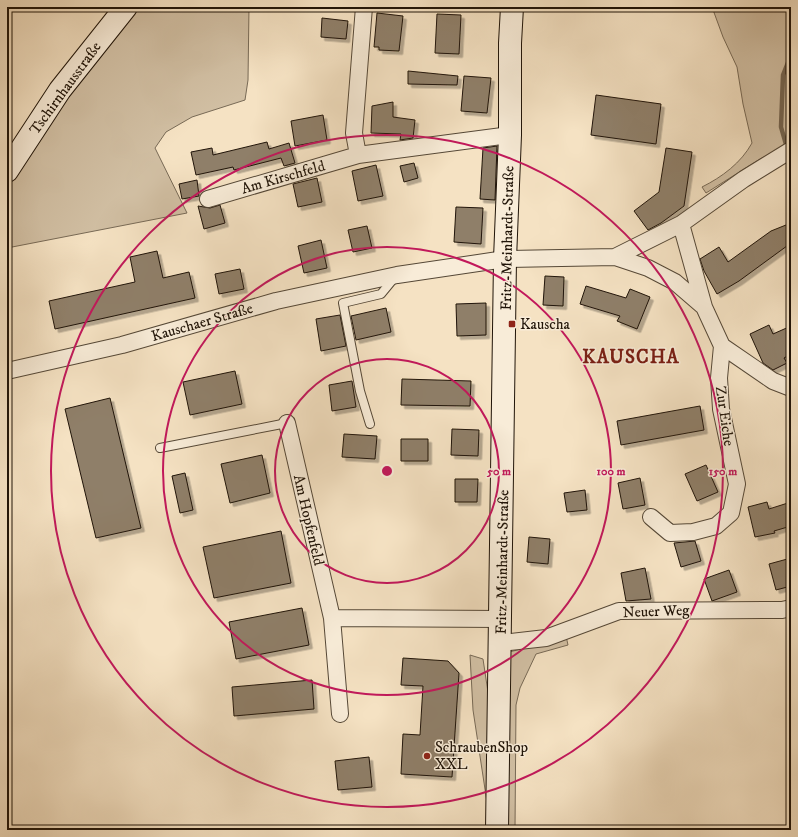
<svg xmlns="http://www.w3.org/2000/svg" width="798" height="837" font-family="'IM FELL DW Pica',serif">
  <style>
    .green { fill: #d1bfa3; stroke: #786a56 }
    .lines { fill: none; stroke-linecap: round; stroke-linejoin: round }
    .stream { stroke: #756652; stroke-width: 4.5 }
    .building { fill: #8f7f69; stroke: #201408; filter: url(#shadow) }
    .lane-casing { stroke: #554837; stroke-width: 10 }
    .street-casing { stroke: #554837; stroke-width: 18 }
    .secondary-casing { stroke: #201408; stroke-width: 24 }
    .lane { stroke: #f8ecd8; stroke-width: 8 }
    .street { stroke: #f8ecd8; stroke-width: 16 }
    .secondary { stroke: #f8ecd8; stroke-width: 22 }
    .ring { fill: none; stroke: #c2185b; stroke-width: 2 }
    .poi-dot { fill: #8f2418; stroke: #f8ecd8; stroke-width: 1.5 }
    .labels { text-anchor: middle; stroke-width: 3; stroke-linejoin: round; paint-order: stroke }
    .street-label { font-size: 15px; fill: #201408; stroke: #f8ecd8 }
    .poi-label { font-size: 15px; fill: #201408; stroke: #f8ecd8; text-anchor: start }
    .district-label { font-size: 19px; font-weight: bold; letter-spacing: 1px; fill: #7a1f14; stroke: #f8ecd8 }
    .centre { fill: #c2185b; stroke: #f8ecd8; stroke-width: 2 }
    .ring-label { font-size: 12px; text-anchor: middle; font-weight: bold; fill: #c2185b; stroke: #f8ecd8; stroke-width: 3; stroke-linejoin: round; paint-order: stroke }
  </style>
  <defs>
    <filter id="shadow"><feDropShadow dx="3.5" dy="3.5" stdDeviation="0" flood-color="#0004"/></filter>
  </defs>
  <rect width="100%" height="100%" fill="#f5e2c3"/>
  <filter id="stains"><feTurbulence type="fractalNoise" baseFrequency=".005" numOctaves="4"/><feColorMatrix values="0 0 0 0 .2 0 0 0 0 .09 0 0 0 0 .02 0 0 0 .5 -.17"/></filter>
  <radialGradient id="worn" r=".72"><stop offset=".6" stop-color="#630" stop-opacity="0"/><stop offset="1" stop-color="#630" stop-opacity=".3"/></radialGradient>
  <!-- green -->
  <path class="green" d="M138,7H249L248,80L245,100L192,117L166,132L155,148L187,213L7,248V182L40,132Z
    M712,7H791V144L760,159L706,193L702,187C722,177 741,163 752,143L743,104L737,67L723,37Z
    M566,636L568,645L536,654L520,688L516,705L515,830H504L509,652L551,642Z
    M470,655L483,659L489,699L488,809L473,710Z"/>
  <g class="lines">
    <!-- stream -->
    <path class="stream" d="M787,148L781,127L783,75L791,55"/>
  </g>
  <!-- building -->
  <path class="building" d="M377,13L403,16L399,51L379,50V47H374Z
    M437,14L461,15L459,54L435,53Z
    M322,18L348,21L346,39L321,37Z
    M408,71L458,76L457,85L408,84Z
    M464,76L491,78L487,113L461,111Z
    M596,95L661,104L656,144L591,135Z
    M393,102V117L415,120L413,138L400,140L401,134L371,133L372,106Z
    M323,115L327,140L295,146L291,121Z
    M267,142L269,149L289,143L295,163L284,166L281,158L234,170L233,167L196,175L191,152L212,148L213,155Z
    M497,146L495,200L480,199L483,148Z
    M666,148L692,152L684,206L661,223L648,230L634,211L659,192Z
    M414,163L418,178L404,182L400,166Z
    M376,165L383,196L358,201L352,171Z
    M317,178L322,202L298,207L293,184Z
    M197,180L199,196L182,199L179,184Z
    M220,205L225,223L204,229L198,206L210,208Z
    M456,207L483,208L481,244L454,242Z
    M791,223V243L739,281L717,294L704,271L700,259L719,247L728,262L771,231Z
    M367,226L372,248L353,252L348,230Z
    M321,240L327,268L304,273L298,246Z
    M157,251L163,278L189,272L195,298L55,329L49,301L135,282L130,257Z
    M240,269L244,289L219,294L215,274Z
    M545,276L564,277L563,306L543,305Z
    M586,286L626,298L630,289L650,297L637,329L617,321L620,316L580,304Z
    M486,303V335L457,336L456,304Z
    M386,308L391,332L356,340L351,316Z
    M340,315L346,346L321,351L316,319Z
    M769,325L773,334L791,326V354L784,358L787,363L773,370L763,363L750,334Z
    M235,371L242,404L190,415L183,382Z
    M402,379L471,381L470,406L401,405Z
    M352,381L356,407L332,411L329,385Z
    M110,398L141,528L96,538L65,409Z
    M700,406L704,430L621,445L617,421Z
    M452,429L479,430L478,456L451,455Z
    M344,434L377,436L375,459L342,457Z
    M401,439H428V461H401Z
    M262,455L270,493L230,503L221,464Z
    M706,465L718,492L697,501L685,474Z
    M185,473L193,510L180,513L172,476Z
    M640,478L645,505L623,509L618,483Z
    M455,479H478L477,502H455Z
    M585,490L587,510L567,512L564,493Z
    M767,502L769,509L791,502V526L774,531L775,533L755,537L748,507Z
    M281,531L291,583L214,598L203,547Z
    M529,537L550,539L548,564L527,562Z
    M695,541L701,561L681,567L674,543Z
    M791,558V586L776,590L769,564Z
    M645,568L651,599L626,601L621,573Z
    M729,570L737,592L712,601L704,579Z
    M302,608L309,645L236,659L229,622Z
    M403,658L448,661L459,673L452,777L401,774L403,734L420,735L423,686L401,685Z
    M312,680L314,709L234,716L232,687Z
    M369,757L372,787L338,790L335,761Z"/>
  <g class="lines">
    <!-- lane casing -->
    <g class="lane-casing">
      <path id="lane" d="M370,424L360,391L343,303L381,294L395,277
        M160,448L287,423"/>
    </g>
    <!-- street casing -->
    <g class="street-casing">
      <path id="street" d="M358,155L354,133L364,7
        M208,199L358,155L510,135
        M615,257L648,268L675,282L704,307
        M722,346L773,381L791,388
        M7,371L122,345L276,301L397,275L505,259L615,257L681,224L744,179L791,150
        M287,423L332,618L502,619
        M651,517L670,533L693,532L716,526L731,513L737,484L721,409L719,378L722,346L704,307L681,224
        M332,618L340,714
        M501,643L546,638L619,611L782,610L791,608"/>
    </g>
    <!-- secondary casing -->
    <g class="secondary-casing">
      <path id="secondary" d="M7,171L60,90L126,7
        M497,830L505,259L510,135V43L512,7"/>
    </g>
    <!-- lane -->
    <use href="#lane" class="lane"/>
    <!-- street -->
    <use href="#street" class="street"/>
    <!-- secondary -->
    <use href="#secondary" class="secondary"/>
  </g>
  <!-- distance rings -->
  <g class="ring">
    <circle cx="387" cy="471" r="112"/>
    <circle cx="387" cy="471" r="224"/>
    <circle cx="387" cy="471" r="336"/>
  </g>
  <!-- markers -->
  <g class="poi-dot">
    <rect x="508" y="320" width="8" height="8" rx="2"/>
    <circle cx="427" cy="756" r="4"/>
  </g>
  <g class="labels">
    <!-- street labels -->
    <g class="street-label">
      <text transform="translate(65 88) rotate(-54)" y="5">Tschirnhausstraße</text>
      <text transform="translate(283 177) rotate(-16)" y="5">Am Kirschfeld</text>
      <text transform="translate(507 238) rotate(-89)" y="5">Fritz-Meinhardt-Straße</text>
      <text transform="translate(202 322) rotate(-16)" y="5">Kauschaer Straße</text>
      <text transform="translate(725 416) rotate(82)" y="5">Zur Eiche</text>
      <text transform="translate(309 520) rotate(77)" y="5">Am Hopfenfeld</text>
      <text transform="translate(502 562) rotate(-89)" y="5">Fritz-Meinhardt-Straße</text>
      <text transform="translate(656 611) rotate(-2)" y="5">Neuer Weg</text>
    </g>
    <!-- poi labels -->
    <g class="poi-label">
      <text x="520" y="329">Kauscha</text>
      <text x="435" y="752">SchraubenShop<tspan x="435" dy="17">XXL</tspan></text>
    </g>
    <!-- district labels -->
    <g class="district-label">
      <text x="631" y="363">KAUSCHA</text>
    </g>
  </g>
  <circle cx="387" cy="471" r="6" class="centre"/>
  <g class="ring-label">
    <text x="499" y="475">50 m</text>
    <text x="611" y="475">100 m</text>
    <text x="723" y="475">150 m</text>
  </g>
  <!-- margin -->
  <rect width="798" height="837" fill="none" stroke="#f5e2c3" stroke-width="24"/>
  <rect x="8" y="8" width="782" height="821" fill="none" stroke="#201408" stroke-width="2"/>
  <rect x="12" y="12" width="774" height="813" fill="none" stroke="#201408"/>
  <rect width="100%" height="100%" filter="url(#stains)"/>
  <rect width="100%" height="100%" fill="url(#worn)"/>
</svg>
